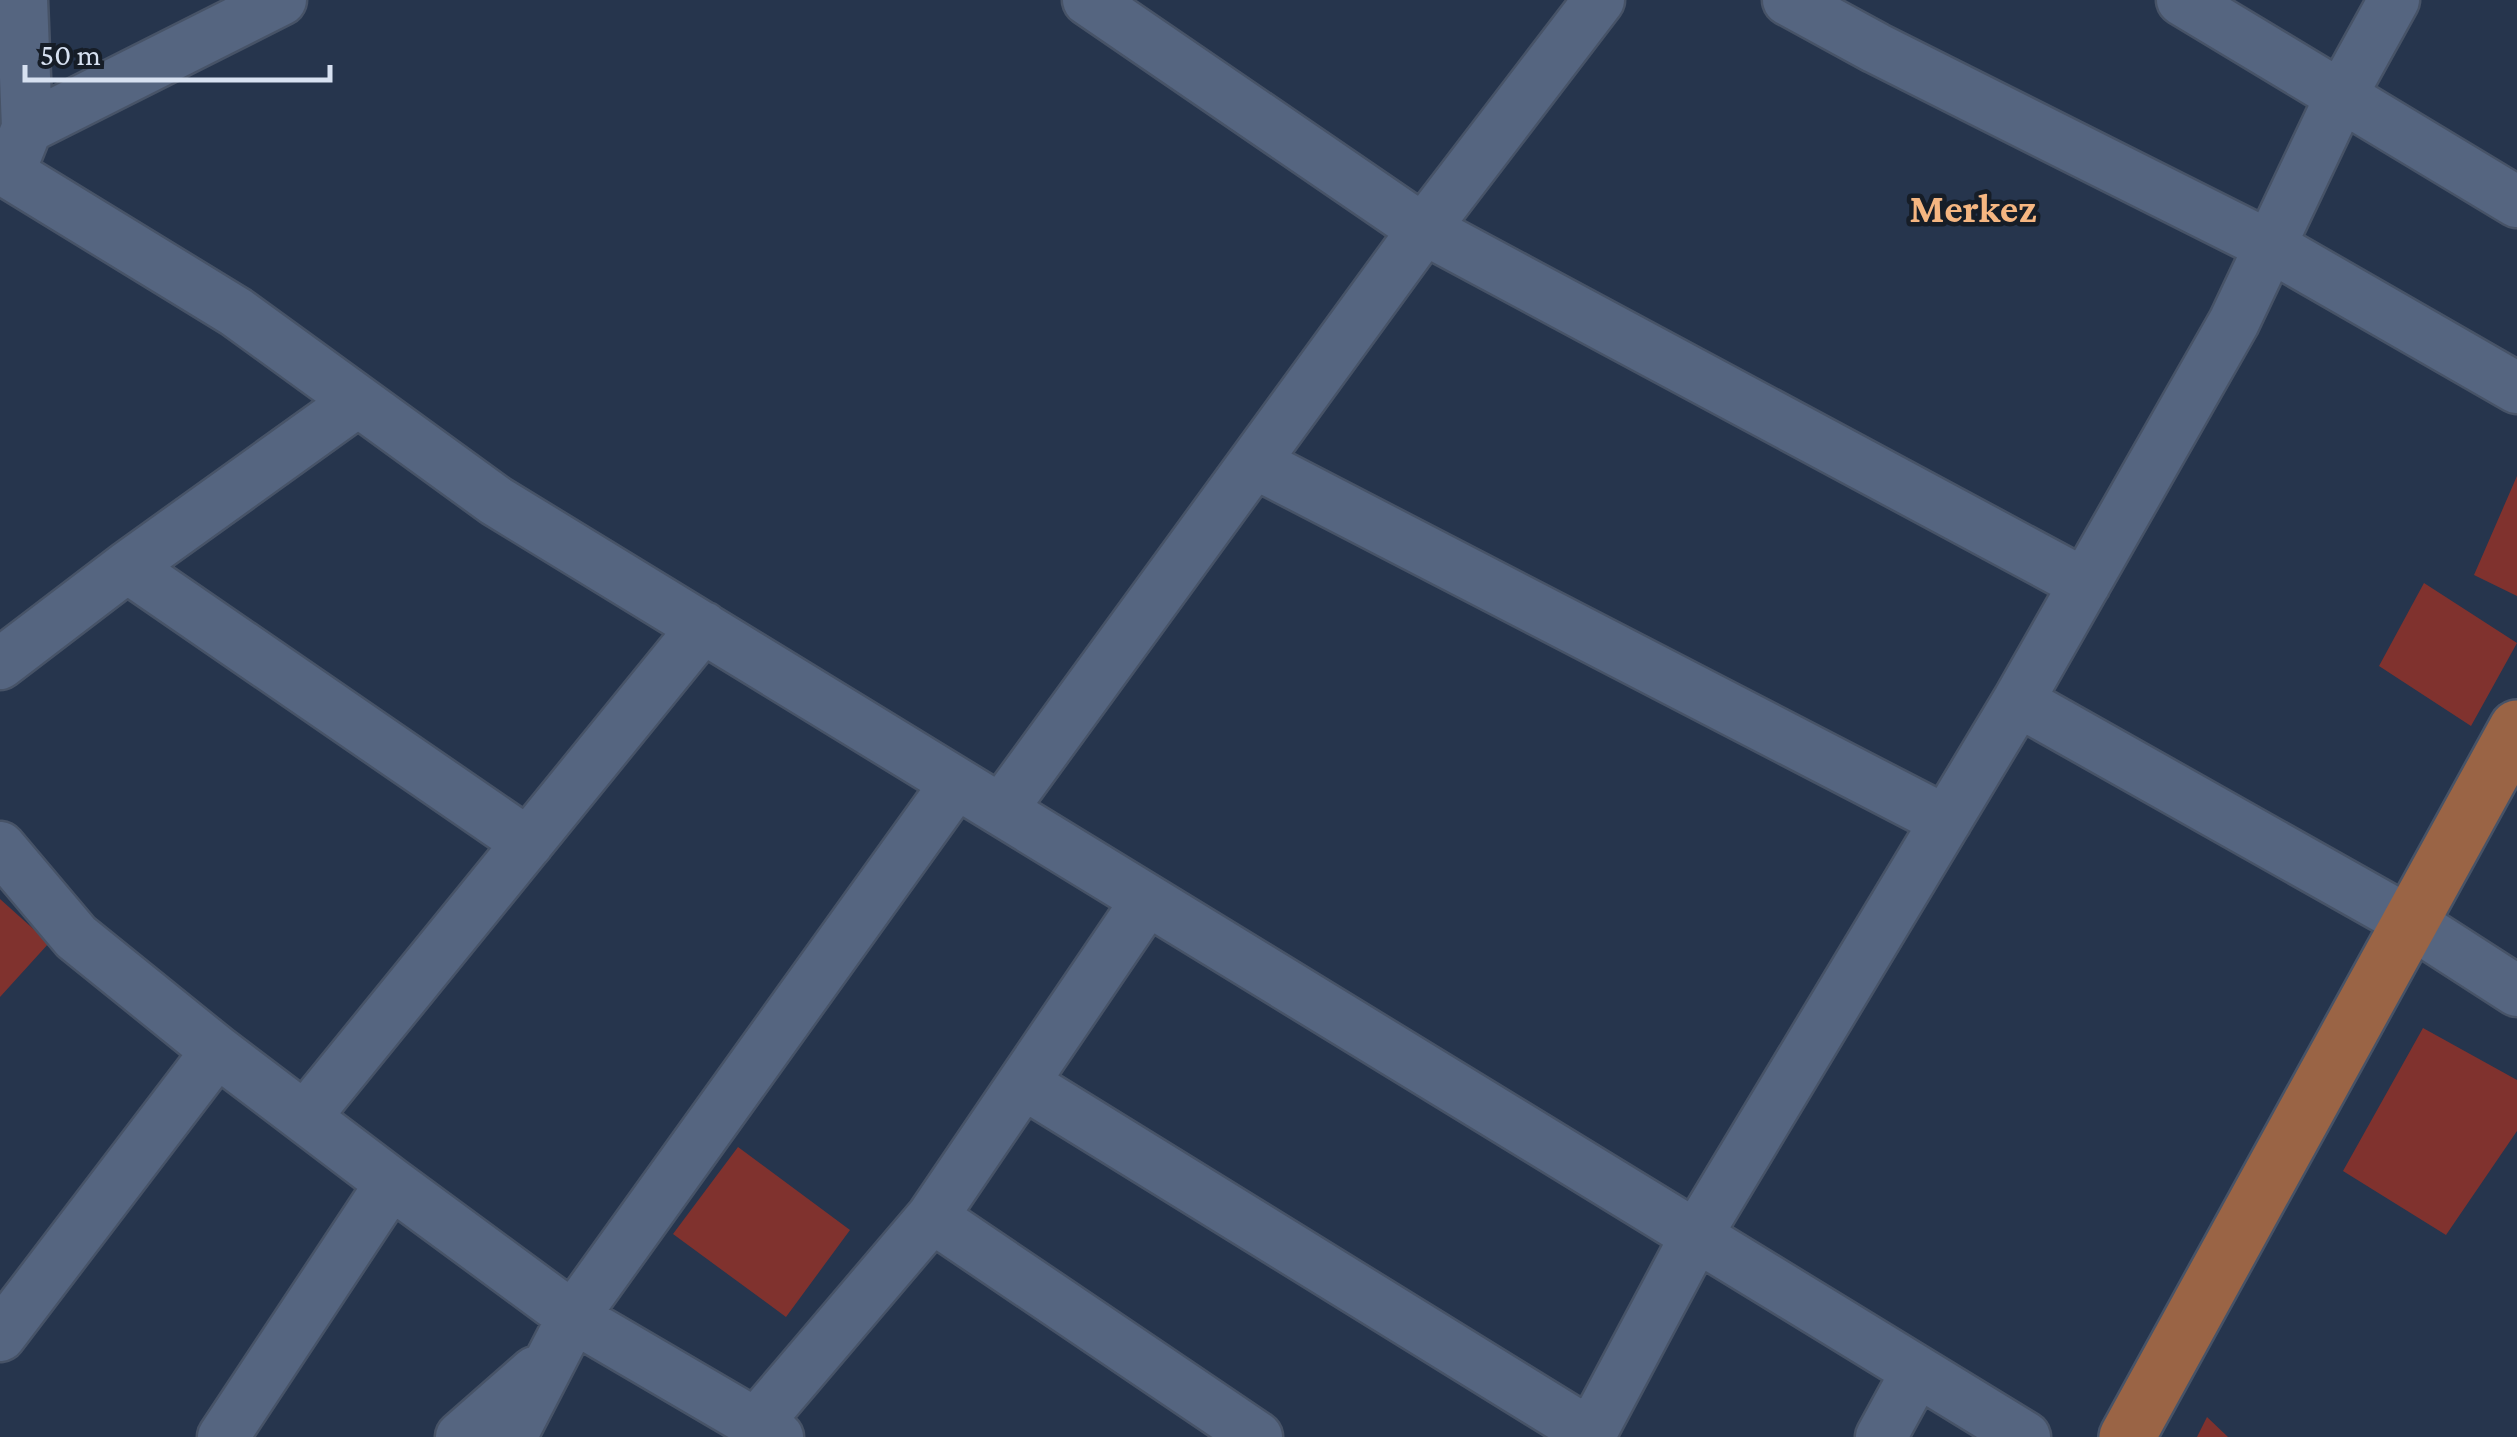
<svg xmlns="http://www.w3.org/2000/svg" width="2517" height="1437" font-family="'Crimson Pro',serif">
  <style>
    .building { fill: #80322e }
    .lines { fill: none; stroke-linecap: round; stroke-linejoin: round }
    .minor-casing { stroke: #475367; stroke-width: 55 }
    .major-casing { stroke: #475367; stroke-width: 60 }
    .minor { stroke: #556580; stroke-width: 50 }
    .major { stroke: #9a6445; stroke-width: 55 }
    .labels { text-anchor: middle; stroke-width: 9; stroke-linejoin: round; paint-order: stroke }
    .district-label { font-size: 40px; font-weight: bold; fill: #f5b681; stroke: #161d27 }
  </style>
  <rect width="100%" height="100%" fill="#26354d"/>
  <!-- building -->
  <path class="building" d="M2517,476V596L2474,575Z
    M2424,583L2517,643L2471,726L2379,666Z
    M0,899L49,943L0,997Z
    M2423,1028L2517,1080V1131L2446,1235L2343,1171Z
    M738,1147L850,1230L786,1317L673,1234Z
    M2207,1417L2228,1437H2197Z"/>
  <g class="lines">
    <!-- minor casing -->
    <g class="minor-casing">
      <path id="minor" d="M1088,0L1415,224L2085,584
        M1788,0L1876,48L2270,246L2517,388
        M2182,0L2517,202
        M27,128L281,0
        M17,153L27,128L22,0
        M9,173L236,312L496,501L2025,1437
        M1255,463L1946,821
        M127,567L528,843
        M0,664L127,567L358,401
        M2018,701L2410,922L2517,991
        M1001,810L1424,229L1599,0
        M0,847L76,937L217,1051L391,1183L573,1317L778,1437
        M1023,1083L1591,1434
        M305,1117L703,627
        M932,1217L1257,1437
        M0,1336L217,1051
        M756,1424L932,1217L1147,900
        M223,1437L391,1183
        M461,1437L535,1372
        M511,1437L573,1317L956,783
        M1589,1437L1696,1236L2018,701L2234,322L2341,96L2394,0
        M1881,1437L1917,1371"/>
    </g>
    <!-- major casing -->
    <g class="major-casing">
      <path id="major" d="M2127,1437L2517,728"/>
    </g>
    <!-- minor -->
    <use href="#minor" class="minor"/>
    <!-- major -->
    <use href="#major" class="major"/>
  </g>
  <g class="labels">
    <!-- district labels -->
    <g class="district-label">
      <text x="1973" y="222">Merkez</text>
    </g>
  </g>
  <!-- scale -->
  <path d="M25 65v15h305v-15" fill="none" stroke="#d7e1f1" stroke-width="5"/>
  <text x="40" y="65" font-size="30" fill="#d7e1f1" stroke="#161d27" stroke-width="8" paint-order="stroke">50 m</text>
</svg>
